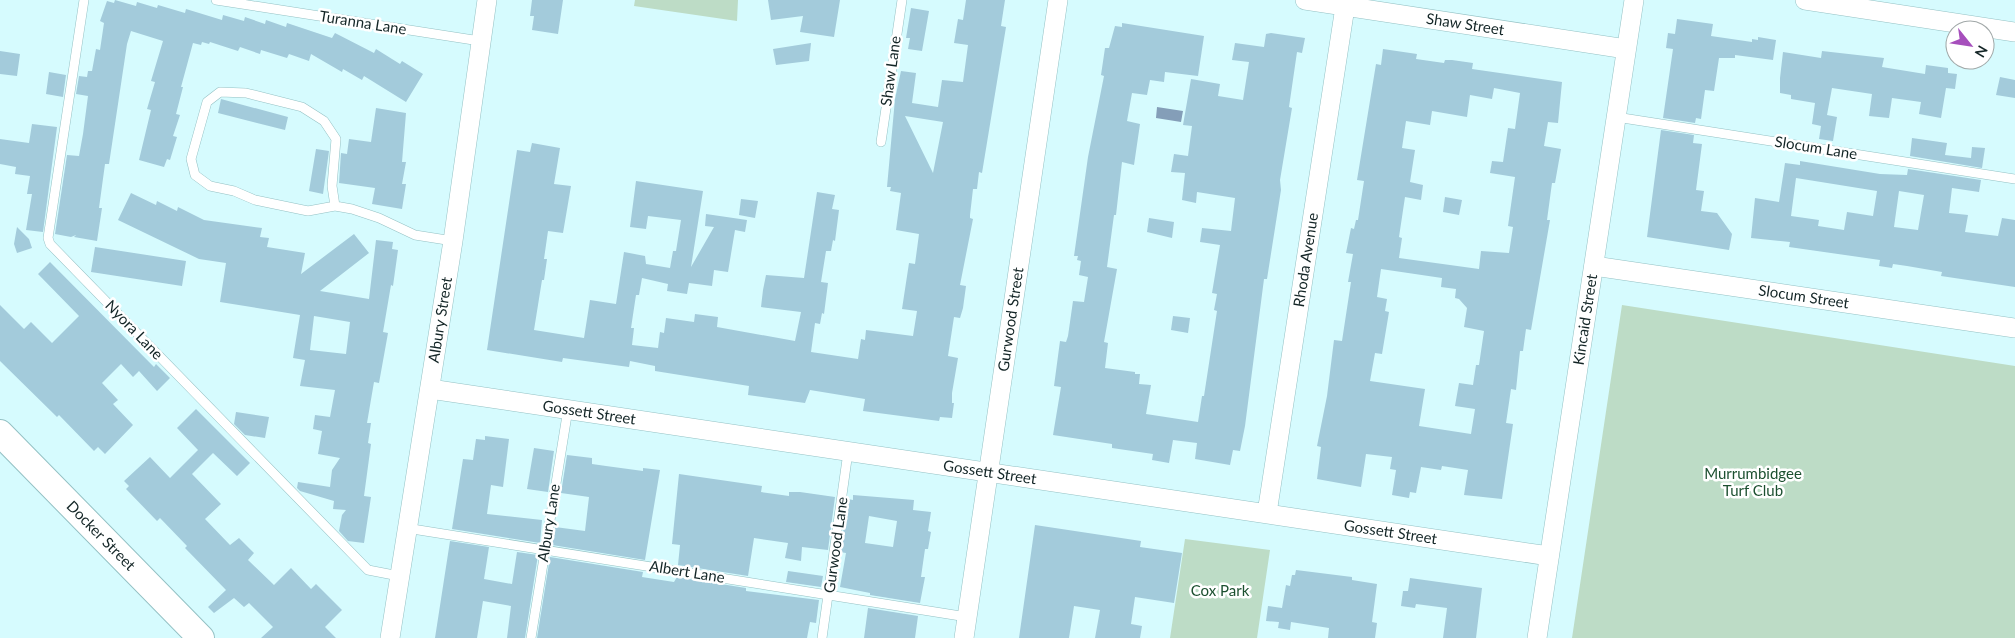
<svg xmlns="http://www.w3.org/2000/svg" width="2015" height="638" font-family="Lato,sans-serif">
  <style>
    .green { fill: #bddcc6 }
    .water { fill: #849eb8 }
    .building { fill: #a3cbdb; fill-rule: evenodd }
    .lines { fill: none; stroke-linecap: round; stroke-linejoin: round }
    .lane-casing { stroke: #94c1c4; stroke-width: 10 }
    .street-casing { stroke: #94c1c4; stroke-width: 20 }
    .secondary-casing { stroke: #94c1c4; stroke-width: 28 }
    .lane { stroke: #fff; stroke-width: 9 }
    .street { stroke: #fff; stroke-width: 19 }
    .secondary { stroke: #fff; stroke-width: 26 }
    .labels { text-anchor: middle; stroke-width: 5; stroke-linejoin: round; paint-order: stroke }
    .street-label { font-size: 15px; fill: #132526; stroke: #fff }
    .park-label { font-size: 15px; fill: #1c5030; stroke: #fff }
  </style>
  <rect width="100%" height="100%" fill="#d6fbfe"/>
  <!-- green -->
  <path class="green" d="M635,0H738L737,21L634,6Z
    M1622,305L2015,366V638H1572Z
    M1185,539L1270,550L1257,638H1170Z"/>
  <!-- water -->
  <path class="water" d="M1157,107L1183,111L1181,122L1156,118Z"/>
  <!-- building -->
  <path class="building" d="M115,0L136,6L137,2L157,8L158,5L185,13L186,9L222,20L223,15L244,21L245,17L265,24L266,20L286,27L287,23L332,38L335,33L374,53L376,49L400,64L402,61L423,74L406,102L364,76L362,80L343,69L342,72L311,54L309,61L289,54L287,58L261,50L260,54L240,47L238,51L210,42L209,44L202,42L201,45L193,43L181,87H183L176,114L180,115L173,136L177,137L170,160L167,159L164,167L139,160L151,110L147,109L155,82L151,81L163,41L131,31L127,44L109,164H105L99,208H102L97,241L74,237L76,235L71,237L55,234L67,155L79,156L83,134L88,96L76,94L79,76L87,77L88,71H92L96,49L100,50L104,23L100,21L107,1L114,3Z
    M532,0H563L558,34L532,30L534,16H530Z
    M768,0H840L834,37L800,32L803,16L771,20Z
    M966,0H1005L1001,26L1006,27L982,173L979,172L977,189H973L970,215V218L973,219L960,285L966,286L963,308L960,318L954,317L948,356L958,358L952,393V403H954L952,418L940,417L939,421L863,411L865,399L810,390L805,403L748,395L749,386L655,371V366L630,361L629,367L563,358L562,362L487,350L517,150L530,152L532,143L560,148L554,184L571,186L563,233L548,231L544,259H547L544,280H542L534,330L584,338L590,300L616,304L624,252L645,256L646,264L670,268L673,251H676L681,220L648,216L646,229L630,227L636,181L703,191L691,267L714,227L705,226L706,214L747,220L745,232L735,230L728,272L714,270L712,286L689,283L687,294L667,291L668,284L642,278L639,295H636L631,328H634L632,345L658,348L660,332L664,333L666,318L694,322L695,314L718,317L717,327L795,341L801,312L761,307L763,290L766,275L804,278L817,192L835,195L832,209L839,210L835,241L833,240L831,251H826L821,282L828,283L824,314L822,313L820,324L815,323L811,352L858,359L861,339L865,340L866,330L913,336L917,311L902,309L909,263L915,264L919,234L896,230L901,193L890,191L891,187H887L895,99L901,71L916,73L912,103L938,107L942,80L963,82L968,45L954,43L958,19L963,20ZM905,116L943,122L933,173Z
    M911,8L929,11L922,51L908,49L910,38H906Z
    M1677,19L1713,24L1711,36L1752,42V39L1758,40V37L1776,40L1773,60L1735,55V58H1719L1714,91L1705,90L1701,119L1696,118L1695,123L1663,118L1673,49L1666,48L1668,33L1675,34Z
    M1122,23L1204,36L1198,76L1165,72L1164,82L1150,80L1147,95L1132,93L1127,121L1140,124L1134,165L1122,162L1116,215H1114L1107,267L1117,269L1104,342L1108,343L1105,368L1135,372V374H1140L1139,384L1151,385L1146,414L1198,422L1202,396H1204L1217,311L1214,310L1217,294L1212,293L1220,245L1200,242L1202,228L1231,231L1235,198L1197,192L1196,203L1182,200L1185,173L1171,172L1174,154L1188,156L1192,126L1183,125L1191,79L1220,84L1218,96L1243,100L1249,62L1232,60L1235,43L1264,47L1266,34L1271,33L1305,38L1302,53L1297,52L1289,107L1292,108L1280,180L1281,190L1267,279H1264L1245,426L1240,451L1233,450L1230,465L1195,459L1197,443L1173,440L1169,463L1152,460L1153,454L1112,448V444L1053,435L1061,387L1054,386L1060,341L1066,342L1068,336L1073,301L1084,302L1088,277L1079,275L1081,261L1077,260L1078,256H1074L1088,157L1104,76L1101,75L1105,48H1109L1115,26L1122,27Z
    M811,43L809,61L776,65L773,49Z
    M1383,49L1417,54L1416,59L1444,63L1445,60H1452L1473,63L1472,69L1562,82L1558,123L1548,122L1544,146L1561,149L1555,183H1552L1547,220H1550L1531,330L1526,329L1523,351H1520L1516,390L1511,389L1506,423L1513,424L1502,499L1464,495L1468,470L1442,466L1441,470L1421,467L1416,493L1410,492L1409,498L1392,495L1396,470L1390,469L1392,457L1366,454L1361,487L1317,479L1321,447L1317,446L1327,396L1334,340L1342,341L1351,282H1348L1353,254L1346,253L1351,228L1354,229L1356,220H1358L1364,181L1357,180L1376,64L1381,65ZM1494,88L1520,93L1515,129L1508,128L1503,162L1492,161L1490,173L1515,177L1508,226L1513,227L1509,253L1481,251L1479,269L1399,258L1402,238L1399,237L1405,197L1421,200L1423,185L1410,182L1415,150L1402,148L1406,121L1430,125L1432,111L1467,117L1470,95L1492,99ZM1381,269L1442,278L1441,287L1456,289L1455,298L1459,299L1467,308L1464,327L1484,331L1479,365H1476L1473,385L1459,383L1455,406L1475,409L1471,434L1419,426L1425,389L1370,381L1375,353L1382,354L1389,312L1385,311L1387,299L1377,297Z
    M0,51L20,54L17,76L0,74Z
    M1822,51L1884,58L1882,67L1925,74L1926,65L1948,68V73L1957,74L1955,89L1946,88L1941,118L1919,114L1921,102L1892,98L1889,118L1869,116L1872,94L1832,88L1827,115L1837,117L1833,141L1819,139L1821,126L1812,124L1815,103L1791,99V95L1780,93V78L1783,52L1821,58Z
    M49,72L66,75L63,97L46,94Z
    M2000,77L2015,80V98L1996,95Z
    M221,99L288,117L285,130L218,113Z
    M376,108L406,113L402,162H406L402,184H406L402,209L372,204L375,188L339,183L341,153L347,154L349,139L371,142Z
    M32,124L57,127L43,232L26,230L32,194H27L30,176L15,174L16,167L0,164V139L29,143Z
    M1661,130L1694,135L1693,143L1702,144L1696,190L1704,191L1701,211L1717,213L1732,234L1729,250L1647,237Z
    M1912,138L1947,143L1945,155L1971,158L1972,147L1985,148L1982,168L1910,156Z
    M316,149L329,151L323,194L309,191Z
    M1800,161L1880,174L1907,175L1908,169L1981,180L1979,192L1952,188L1949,213L1968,215L1965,232L1998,236L2002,218L2015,220V287L1941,276L1942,272L1907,266L1893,264L1892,268L1879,266L1880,260L1789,247L1790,242L1751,238L1755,198L1779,202L1785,163L1800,165ZM1796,178L1877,191L1873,216L1847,212L1844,230L1818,226L1819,220L1791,216ZM1899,191L1924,195L1918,230L1894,227Z
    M131,193L156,205L157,201L177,211L178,207L204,220L262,228L260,237L269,238L267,247L305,253L301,274L354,234L369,253L320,291L369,299L376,240L393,242L392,249L398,250L393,286L391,285L383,332L388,333L379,383L374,382L367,423H371L368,443L371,444L364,496L371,497L364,543L348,541L339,531L342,515L346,510L333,509L334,501L300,491L297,488L298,482L330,487L332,470L340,458L318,454L322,431L313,429L315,415L330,417L335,390L300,386L305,360L293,358L300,315L220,302L226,263L199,259L118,220ZM314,316L350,322L346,354L310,350Z
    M1445,197L1462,200L1459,215L1443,212Z
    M741,199L758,201L755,218L739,215Z
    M1149,218L1174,222L1172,238L1147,232Z
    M17,227L29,239L32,248L17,253L14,244Z
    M95,247L186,261L182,286L91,272Z
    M50,262L154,367L156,364L170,378L157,391L139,371L133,377L121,364L102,383L118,400L113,404L133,425L105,454L98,447L94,451L59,415L57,417L0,361V305L24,329L31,322L52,343L79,316L38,274Z
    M1173,316L1190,318L1188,333L1171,330Z
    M196,409L250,463L237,476L213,453L192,474L221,504L205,519L230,545L239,538L254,553L248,560L274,585L291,568L311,589L316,584L342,610L325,627L336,638H261L273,627L249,603L244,607L234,598L214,613L208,607L226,590L185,548L187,546L160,518L157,521L126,489L129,486L124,481L150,457L170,478L198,450L177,428Z
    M236,412L269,417L265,438L245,435L234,424Z
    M485,436L509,439L503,487L491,485L487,514L542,520L540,543L452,529L463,459L473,460L476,439L485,440Z
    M534,448L554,451L548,492L527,489Z
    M567,455L592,458V464L606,466L643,471V468L660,470L645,560L552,545L555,527L585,531L589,497L561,493Z
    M679,474L762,486L761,492L789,496V492H800L835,497L828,550L802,547L801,561L785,558L788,543L754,538L748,576L678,565L680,545L672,544Z
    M853,495L914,500L913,510L931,512L928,531L931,532L928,549H925L921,577H925L920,603L870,595V593L840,587L846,553L840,552L848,499L853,500ZM869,516L897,521L893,547L865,543Z
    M1035,525L1141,541L1140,547L1182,553L1174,603L1135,597L1131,624L1142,626L1140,638H1095L1100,610L1074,606L1069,638H1019Z
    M450,541L489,547L484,579L512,584L517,552L538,555L525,638H507L511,606L483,601L477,638H435Z
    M550,557L643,572L642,577L674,582L677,577L746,588V591L819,600L816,623L810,622L807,638H537Z
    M1296,570L1352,577V580L1377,584L1372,622L1377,623L1375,638H1328L1329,628L1291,622L1290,630L1278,628L1279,622L1266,621L1268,606L1282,608L1286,585L1290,586L1292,575H1295Z
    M788,571L823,576L821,587L786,582Z
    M1410,578L1482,588L1476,638H1443L1447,608L1416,604L1415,608L1401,606L1403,591H1408Z
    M868,608L918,616L915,638H864Z"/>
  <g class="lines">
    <!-- lane casing -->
    <g class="lane-casing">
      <path id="lane" d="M84,0L48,238L50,244L368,570L399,576
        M216,0L480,41
        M1616,117L2015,179
        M881,142L902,0
        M335,206L332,186L336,139L324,121L302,107L246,93L220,92L207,102L191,159L195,175L210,186L234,191L255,200L308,211L335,206L352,209L379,218L415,235L453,241
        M406,528L967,617
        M531,638L568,409
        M822,638L848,452"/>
    </g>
    <!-- street casing -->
    <g class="street-casing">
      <g id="street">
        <path id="s1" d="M1305,0L1626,49"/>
        <path d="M1805,0L2015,32"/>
        <path id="s2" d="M1594,266L2015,328"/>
        <path id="s3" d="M430,389L1549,556"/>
        <path id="s4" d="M1267,513L1345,7"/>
        <path id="s5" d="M390,638L453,241L487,0"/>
        <path id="s6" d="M964,638L1058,0"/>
        <path id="s7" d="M1537,638L1634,0"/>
      </g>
    </g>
    <!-- secondary casing -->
    <g class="secondary-casing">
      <g id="secondary">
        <path id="s8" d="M0,433L201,638"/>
      </g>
    </g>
    <!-- lane -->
    <use href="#lane" class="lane"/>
    <!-- street -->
    <use href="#street" class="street"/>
    <!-- secondary -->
    <use href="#secondary" class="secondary"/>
  </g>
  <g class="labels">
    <!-- street labels -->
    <g class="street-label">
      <text transform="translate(363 23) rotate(9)" y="5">Turanna Lane</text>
      <text dy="5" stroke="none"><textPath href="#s1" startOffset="162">Shaw Street</textPath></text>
      <text transform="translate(891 71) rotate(-82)" y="5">Shaw Lane</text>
      <text transform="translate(1816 148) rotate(9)" y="5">Slocum Lane</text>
      <text dy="5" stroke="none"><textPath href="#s4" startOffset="256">Rhoda Avenue</textPath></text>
      <text dy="5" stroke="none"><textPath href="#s2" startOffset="212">Slocum Street</textPath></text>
      <text dy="5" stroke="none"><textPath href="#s5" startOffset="322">Albury Street</textPath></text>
      <text dy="5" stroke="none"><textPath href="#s6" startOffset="322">Gurwood Street</textPath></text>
      <text dy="5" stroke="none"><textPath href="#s7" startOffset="322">Kincaid Street</textPath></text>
      <text transform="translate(134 330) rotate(46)" y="5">Nyora Lane</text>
      <text dy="5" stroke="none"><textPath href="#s3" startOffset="161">Gossett Street</textPath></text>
      <text dy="5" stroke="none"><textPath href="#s3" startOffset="566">Gossett Street</textPath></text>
      <text transform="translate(549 523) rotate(-81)" y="5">Albury Lane</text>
      <text dy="5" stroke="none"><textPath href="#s3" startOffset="971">Gossett Street</textPath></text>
      <text dy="5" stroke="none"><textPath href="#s8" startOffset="144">Docker Street</textPath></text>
      <text transform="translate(836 545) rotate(-82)" y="5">Gurwood Lane</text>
      <text transform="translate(687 572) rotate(9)" y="5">Albert Lane</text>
    </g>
    <!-- park labels -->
    <g class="park-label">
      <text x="1753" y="479">Murrumbidgee<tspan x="1753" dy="17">Turf Club</tspan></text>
      <text x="1220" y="596">Cox Park</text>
    </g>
  </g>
  <!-- north arrow -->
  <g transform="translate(1970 45) rotate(120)"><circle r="24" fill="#ffffff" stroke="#a1a8a8"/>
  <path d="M0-4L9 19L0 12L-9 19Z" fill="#a64fbc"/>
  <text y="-8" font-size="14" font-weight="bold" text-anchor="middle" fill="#132526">N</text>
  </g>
</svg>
